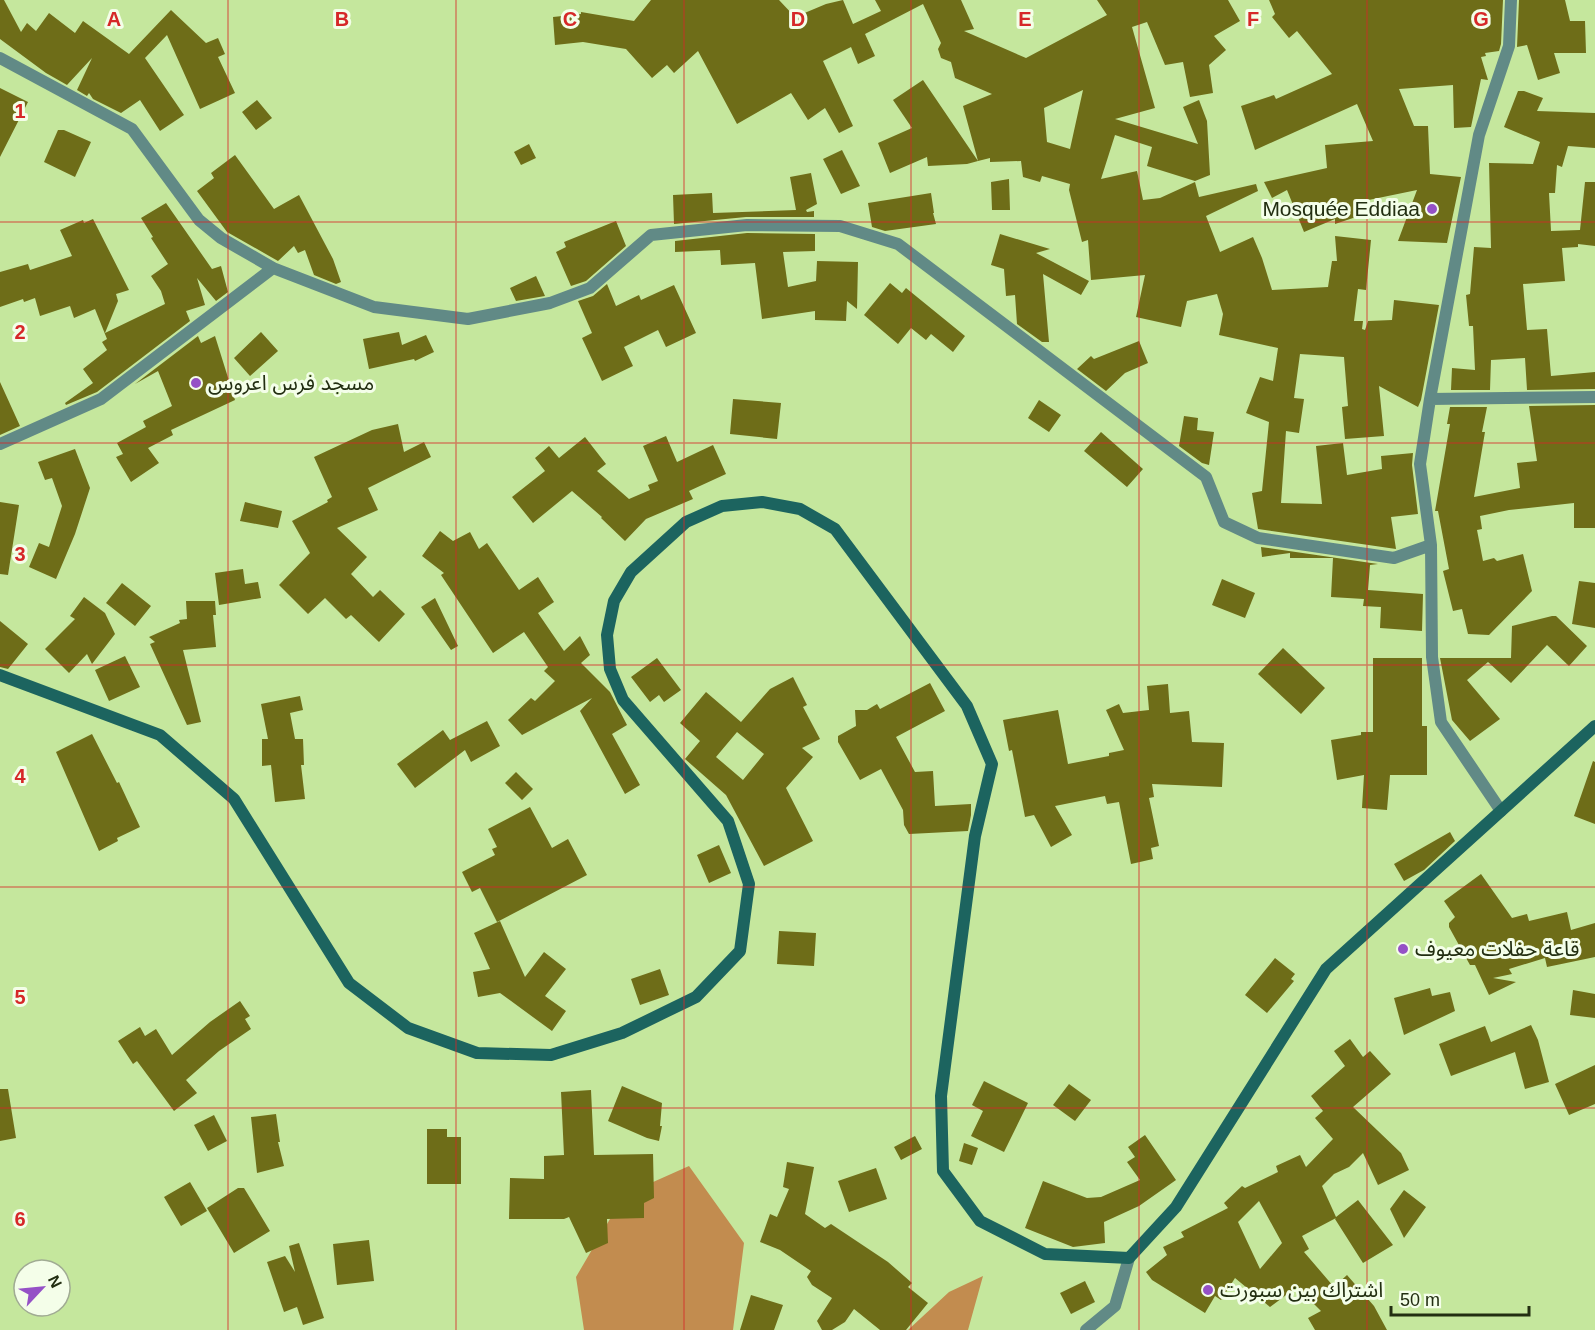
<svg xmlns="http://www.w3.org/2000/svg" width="1595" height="1330" font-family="Arial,'Noto Sans Arabic',sans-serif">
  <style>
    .forest { fill: #c28c4f }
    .building { fill: #6e6d18; fill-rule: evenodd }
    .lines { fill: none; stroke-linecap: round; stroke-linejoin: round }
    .street { stroke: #618a86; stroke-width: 12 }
    .secondary { stroke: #1c645f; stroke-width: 12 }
    .grid { fill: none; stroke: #d62828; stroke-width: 1.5; stroke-opacity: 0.55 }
    .poi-dot { fill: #9551c6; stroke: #f4fee9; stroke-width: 2 }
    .labels { text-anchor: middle; stroke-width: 6; stroke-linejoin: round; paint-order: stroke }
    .poi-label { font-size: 21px; fill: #222e11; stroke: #f4fee9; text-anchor: start }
    .grid-label { font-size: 20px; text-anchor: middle; font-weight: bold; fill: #d62828; stroke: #f4fee9; stroke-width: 6; stroke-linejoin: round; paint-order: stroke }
  </style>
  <rect width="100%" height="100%" fill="#c5e79d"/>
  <!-- forest -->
  <path class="forest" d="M689,1166L744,1243L733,1330H584L576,1277L624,1195Z
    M983,1276L968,1330H908L949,1292Z"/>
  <!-- building -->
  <path class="building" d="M0,0H4L21,32L27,23L36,31L49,13L75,33L83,21L129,54L171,10L206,43L218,38L225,54L218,57L235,93L200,109L167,35L145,58L184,115L160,131L140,100L121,113L93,99L89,93L87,96L77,90L92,58L67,85L46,73L0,39Z
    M651,0H779L795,17L826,4L843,0L853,24L881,11L875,0H961L974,29L964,31L1026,58L1107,15L1097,0H1228L1240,21L1214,36L1226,50L1209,65L1213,93L1190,97L1183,62L1165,65L1147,22L1132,27L1155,108L1115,119L1198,144L1183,107L1199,100L1207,121L1210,175L1195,181L1147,166L1152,147L1115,135L1101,179L1137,171L1143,200L1160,198L1195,182L1199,197L1256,184L1258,191L1206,216L1220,252L1253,237L1262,258L1272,290L1328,287L1332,261H1337L1335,236L1371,240L1366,290L1358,289L1354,321H1363L1362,329L1365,330L1368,321L1392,320L1394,300L1439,305L1421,400L1418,407L1379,386L1384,436L1345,439L1342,407L1348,406L1344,357L1300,354L1294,398L1304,399L1299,433L1286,431L1281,503L1322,504L1316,446L1343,443L1347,475L1382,469L1381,456L1413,453L1412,465L1418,514L1391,517L1396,549L1258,529L1252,493L1262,491L1269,422L1246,413L1260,377L1273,381L1278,348L1219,335L1223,314L1217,294L1187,301L1181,327L1136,317L1145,275L1091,280L1088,240L1082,242L1069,190L1070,184L1042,176L1040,182L1023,177L1021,161L990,162V158L978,161L963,106L992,94L955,78L951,62L941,58L938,49L941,43L923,4L865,34L875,56L858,64L851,47L823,61L853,126L839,133L825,108L808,120L791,93L737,124L698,51L674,73L667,65L652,78L626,49L583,42L555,45L553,17L581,14V12L634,21ZM1083,90L1070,149L1047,142L1044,108Z
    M1269,0H1503L1501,44L1499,51L1485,53L1486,56L1481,57L1488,80L1481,79L1471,127L1454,128L1453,85L1399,89L1414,126H1428L1430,174L1461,177L1447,243L1398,241L1417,190L1354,203L1359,216L1335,224V219L1304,232L1287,190L1272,198L1264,182L1327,168L1325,145L1373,141L1357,104L1255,150L1241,106L1274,95L1276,99L1332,74L1297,31L1289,38L1272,17L1275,14Z
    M1519,0H1565L1570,21H1585L1586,53H1554L1560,73L1538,80L1527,45L1517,47Z
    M923,80L978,161L967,164L928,166L927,157L890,173L878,143L912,128L893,100Z
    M0,88L28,102L0,157Z
    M1518,91H1524L1543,98L1537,111L1595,113V148L1568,146L1562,167L1557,165L1555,193H1549L1551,231L1580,230L1585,182H1595V246L1578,244V247L1562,248L1565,281L1523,284L1527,330L1547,329L1551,376L1595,372V389L1527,390L1525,358L1491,360L1490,390H1451L1452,368L1475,370L1473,326H1469L1466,295L1470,294L1474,247L1491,248L1489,163L1533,164L1540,142L1504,127Z
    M257,100L272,118L256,130L242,112Z
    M58,130H64L91,142L75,177L44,162Z
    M529,144L536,158L521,165L514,152Z
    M842,150L860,186L841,194L823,159Z
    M235,155L274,209L299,195L333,259L341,282L336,284L314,275L305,250L298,253L294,246L278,261L227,232L197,191L214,178L211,173Z
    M811,173L817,204L806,210L807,212L814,211V217H746L674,224L673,195L712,193L713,213L796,210L790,177Z
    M1009,179L1010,210H992L991,182Z
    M931,193L934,213H933L936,224L885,231L872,227L868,203Z
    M166,203L212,269L221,266L228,292L216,301L197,278L205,305L186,311L190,321L97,392L66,405L65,403L93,383L83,369L107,350L102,342L107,339L95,309L74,318L70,306L40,316L35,298L24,302L23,299L0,307V272L28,264L30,270L72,256L60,230L83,220L84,223L93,219L129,290L116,294L118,301L105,333L165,304L161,291L151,276L168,264L151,238L153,237L141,218Z
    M616,221L626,246L586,281L571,286L556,252L566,247L564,242Z
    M747,233L815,234V251L783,252L788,287L816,281L817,261L858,262L857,309L847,301L846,321L815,320V311L762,319L755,263L721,265L720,250L675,252V241Z
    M1000,234L1050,249L1036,253L1089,281L1081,295L1043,274L1049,342H1042L1017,324L1015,295L1006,296L1004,269L991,265Z
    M536,276L545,296L516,301L510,288Z
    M890,283L902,293L906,288L965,336L953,352L931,334L926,340L911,328L898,344L864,315Z
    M607,284L616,306L639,295L641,300L674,285L696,333L666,347L658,330L624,347L633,366L602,381L582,338L592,333L578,301L593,296Z
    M261,332L278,351L250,376L234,358Z
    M399,332L402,345L426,335L434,352L415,361L414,359L369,369L363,339Z
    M198,336L201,343L215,336L235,400L171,430L173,435L148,448L159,463L131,482L116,457L123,454L117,443L146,427L143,421L172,406L158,371L135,384Z
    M1139,341L1148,363L1125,373L1106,391L1077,369L1091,356L1094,359Z
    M0,382L20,426L0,435Z
    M733,399L781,403L777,439L730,434Z
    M1039,400L1061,415L1049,432L1028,418Z
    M1595,405V528H1574V503L1509,510L1480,516L1482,529L1477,530L1483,561L1494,558L1497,561L1523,554L1532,591L1489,635L1468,634L1462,609L1453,611L1443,571L1449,569L1438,511H1435L1450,424H1447L1450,407H1487L1482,432H1485L1474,497L1520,488L1517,463L1537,461L1529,406Z
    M1184,416L1198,418L1197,430L1214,432L1209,465L1202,463L1179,446Z
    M398,424L404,452L424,442L431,457L368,488L378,510L337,528L367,557L351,574L373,597L380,590L405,614L379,642L351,615L346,619L325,598L308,614L279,585L310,553L292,521L328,502L327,500L332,497L314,457L372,430Z
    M1101,432L1143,469L1127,487L1084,451Z
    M666,436L677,462L713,445L726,474L689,491L693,499L646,519L625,541L601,518L602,517L572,491L533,523L512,497L545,471L535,458L549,446L559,458L585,437L606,464L597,471L629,499L650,490L648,485L658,481L643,446Z
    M75,449L90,488L75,534L56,579L29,567L39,543L49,547L62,506L52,478L45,480L38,462Z
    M0,502L19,505L8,575L0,574Z
    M245,502L282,511L278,528L240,521Z
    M440,531L453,541L470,532L479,549L487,543L519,590L538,577L554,602L538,613L564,651L580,636L590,655L581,663L610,692L627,725L612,734L640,785L625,794L600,748L580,711L592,698L522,735L508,720L531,698L535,701L555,681L544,671L548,667L524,632L493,653L441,575L444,573L422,556Z
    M1261,547L1378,564L1370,565L1368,590L1423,594L1422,631L1380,628L1381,607L1363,606L1364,599L1331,597L1333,558H1290V553L1262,557Z
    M243,569L245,584L258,582L261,598L219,605L215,573Z
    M1222,579L1255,593L1245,618L1212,605Z
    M1579,581L1595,583V628L1572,624Z
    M122,583L151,606L135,626L106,603Z
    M84,597L105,613L115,634L92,664L87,654L69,673L45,649L75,619L70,616Z
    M435,598L458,646L451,650L421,607Z
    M186,601H215L216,615H213L216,647L183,650L201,722L187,725L150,644L155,642L149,637L180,623L179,620L187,619Z
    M1552,616H1556L1587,646L1569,666L1547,645L1511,683L1488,662L1467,680L1500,719L1470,741L1452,720L1440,658H1511L1512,626Z
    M0,621L28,644L8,669L0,667Z
    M1283,648L1325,688L1301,714L1258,674Z
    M125,656L140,687L109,701L95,670Z
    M657,658L681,690L664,702L659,695L650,702L631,677Z
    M1373,658H1422V726H1427V775H1390L1387,810L1362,808L1364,775L1337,780L1331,740L1361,735V732H1373Z
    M793,677L807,705L803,707L820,739L802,748L813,757L786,788L813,841L764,866L726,795L685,759L700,741L680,723L706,692L741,722L770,689ZM737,732L764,754L743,780L716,757Z
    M930,683L945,711L896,737L915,772L933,771L935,806L971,804V815L968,831L909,834L904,825L903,810L881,769L860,780L838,742V736L856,726L855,710H867L877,704L880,709Z
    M1168,684L1170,713L1189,711L1192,742L1224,743L1222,787L1152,784L1154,797L1149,798L1159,846L1151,848L1153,859L1131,864L1119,802L1107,804L1105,796L1055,806L1072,835L1051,847L1034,815L1025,817L1012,750L1009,751L1003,720L1058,710L1068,764L1109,756V753L1124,750L1106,710L1119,704L1123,713L1149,710L1147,686Z
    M300,696L303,710L290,713L295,739H303L304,765H301L305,799L275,802L271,765L262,766V739H268L261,704Z
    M487,721L500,746L471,762L465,750L415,788L397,764L443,730L450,740Z
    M92,734L117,783L119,782L140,827L117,838L118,841L99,851L56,752Z
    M1593,761L1595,762V824L1574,816Z
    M516,772L533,789L522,800L505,783Z
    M530,807L552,848L568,839L587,875L497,922L480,888L472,892L462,872L495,855L492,849L497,847L488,829Z
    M1450,832L1455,841L1424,870L1404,881L1394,864Z
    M719,845L731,873L709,883L697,855Z
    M1481,874L1512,918L1527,914L1529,921L1567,912L1571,930L1595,923V957L1547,967L1545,958L1509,969L1512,974L1493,978L1516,982L1489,995L1475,965H1470L1449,927V923L1455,917L1444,901Z
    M500,921L525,977L544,952L566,969L545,996L566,1011L552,1031L500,993L478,997L473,972L490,969L474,933Z
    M779,931L816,933L814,966L777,964Z
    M1275,958L1295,974L1291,979L1294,981L1267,1013L1245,995Z
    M660,969L669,995L640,1005L631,979Z
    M1430,988L1432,996L1450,992L1455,1011L1404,1035L1394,998Z
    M1573,990L1595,994V1018L1570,1015Z
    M240,1001L250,1016L245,1019L251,1029L219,1051L186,1080L197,1093L174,1111L137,1061L133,1064L118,1041L140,1027L145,1036L156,1029L172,1055L210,1022Z
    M1531,1025L1538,1040L1549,1082L1525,1089L1515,1052L1451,1076L1439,1044L1485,1026L1491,1042Z
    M1350,1039L1363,1057L1370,1051L1391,1074L1353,1107L1401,1153L1409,1170L1378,1185L1363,1153L1349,1167L1334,1174L1322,1186L1336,1217L1358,1200L1393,1245L1363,1263L1335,1219L1336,1218L1302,1236L1309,1249L1304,1252L1334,1287L1347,1275L1374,1306L1387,1330H1315L1308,1318L1321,1311L1297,1287L1270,1307L1235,1278L1221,1300L1215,1296L1205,1313L1152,1280L1146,1272L1167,1255L1163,1247L1184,1237L1181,1232L1228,1208L1224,1203L1242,1186L1245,1188L1278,1172L1276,1166L1300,1155L1306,1167L1333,1139L1315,1118L1323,1111L1311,1096L1345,1066L1334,1051ZM1259,1201L1282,1243L1260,1269L1238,1222Z
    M1595,1065V1104L1569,1115L1555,1084Z
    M984,1081L1028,1103L1004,1152L971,1136L983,1111L972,1105Z
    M1069,1084L1091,1100L1075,1121L1053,1105Z
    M622,1086L662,1103L660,1126H662L659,1141L647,1138L608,1121Z
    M0,1089H8L16,1138L0,1141Z
    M591,1090L594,1155L653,1154L654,1198L644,1203V1218L607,1219L608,1243L586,1253L569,1217L564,1219H509L510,1178L544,1179V1156L564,1155L561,1092Z
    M276,1114L280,1142H278L284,1166L257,1173L251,1117Z
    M214,1115L227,1141L208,1151L194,1125Z
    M427,1129H447V1137H461V1184H427Z
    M1145,1135L1176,1180L1139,1206L1104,1222L1105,1243L1073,1247L1025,1228L1043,1181L1087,1198L1101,1197L1140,1180L1127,1162L1135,1157L1128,1147Z
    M915,1136L922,1149L901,1160L894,1147Z
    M964,1143L978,1148L972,1165L959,1161Z
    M787,1162L814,1167L805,1214L825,1228L831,1224L888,1262L912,1283L908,1287L928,1303L906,1330H880L854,1309L845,1322L832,1330H822L817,1321L832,1298L812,1285L807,1277L811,1271L780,1250L760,1242L770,1214L777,1217L789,1189L783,1187Z
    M876,1168L887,1199L849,1212L838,1181Z
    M190,1182L207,1211L181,1226L164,1197Z
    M238,1188H244L270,1231L234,1253L207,1208Z
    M1404,1190L1426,1207L1404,1238L1390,1209Z
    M369,1240L374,1281L337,1285L333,1244Z
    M299,1243L324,1318L303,1325L297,1307L284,1312L267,1262L285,1256L295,1272L289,1246Z
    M1085,1281L1095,1302L1071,1314L1060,1293Z
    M751,1295L783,1305L774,1330H740Z"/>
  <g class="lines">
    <!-- street -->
    <path class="street" d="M0,58L132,129L199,220L221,238L273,268
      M1430,399L1595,397
      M0,444L101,399L273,268L374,307L468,319L550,303L590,288L651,235L747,225L840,226L898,244L1206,477L1224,522L1258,538L1394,558L1431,545
      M1501,811L1441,722L1432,657L1431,545L1420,464L1430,399L1479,135L1509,46L1511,0
      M1086,1330L1115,1306L1129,1258"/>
    <!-- secondary -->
    <path class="secondary" d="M0,675L160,735L234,799L349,983L408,1028L477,1053L551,1055L622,1033L696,997L740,951L749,884L728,821L623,700L610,669L607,635L614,601L631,572L686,522L722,506L762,502L800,509L835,529L967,706L992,764L975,836L941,1096L943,1171L980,1221L1045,1254L1129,1258L1176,1207L1326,969L1595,726"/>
  </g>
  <!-- grid -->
  <path class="grid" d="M228,0V1330M456,0V1330M684,0V1330M911,0V1330M1139,0V1330M1367,0V1330M0,222H1595M0,443H1595M0,665H1595M0,887H1595M0,1108H1595"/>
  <!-- markers -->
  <g class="poi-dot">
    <circle cx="1432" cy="209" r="6"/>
    <circle cx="196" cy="383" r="6"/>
    <circle cx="1403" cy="949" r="6"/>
    <circle cx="1208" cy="1290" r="6"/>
  </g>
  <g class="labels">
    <!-- poi labels -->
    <g class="poi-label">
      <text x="1420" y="216" text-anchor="end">Mosquée Eddiaa</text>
      <text x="208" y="390">مسجد فرس اعروس</text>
      <text x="1415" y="956">قاعة حفلات معيوف</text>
      <text x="1220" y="1297">اشتراك بين سبورت</text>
    </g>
  </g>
  <g class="grid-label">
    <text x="114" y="26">A</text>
    <text x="342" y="26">B</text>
    <text x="570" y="26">C</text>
    <text x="798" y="26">D</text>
    <text x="1025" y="26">E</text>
    <text x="1253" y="26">F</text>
    <text x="1481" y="26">G</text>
    <text x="20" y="118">1</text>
    <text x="20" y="339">2</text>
    <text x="20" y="561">3</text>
    <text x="20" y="783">4</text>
    <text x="20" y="1004">5</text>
    <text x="20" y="1226">6</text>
  </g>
  <!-- north arrow -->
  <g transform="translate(42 1288) rotate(64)"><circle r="28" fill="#f4fee9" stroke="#a0ab93" stroke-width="1.5"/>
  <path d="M0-4.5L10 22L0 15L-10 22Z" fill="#9551c6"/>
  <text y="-9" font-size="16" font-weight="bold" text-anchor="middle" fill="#222e11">N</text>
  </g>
  <!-- scale -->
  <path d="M1391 1306v9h138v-9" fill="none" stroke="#222e11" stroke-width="3"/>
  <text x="1400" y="1306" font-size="18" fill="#222e11" stroke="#f4fee9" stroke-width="4.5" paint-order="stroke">50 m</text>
</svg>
